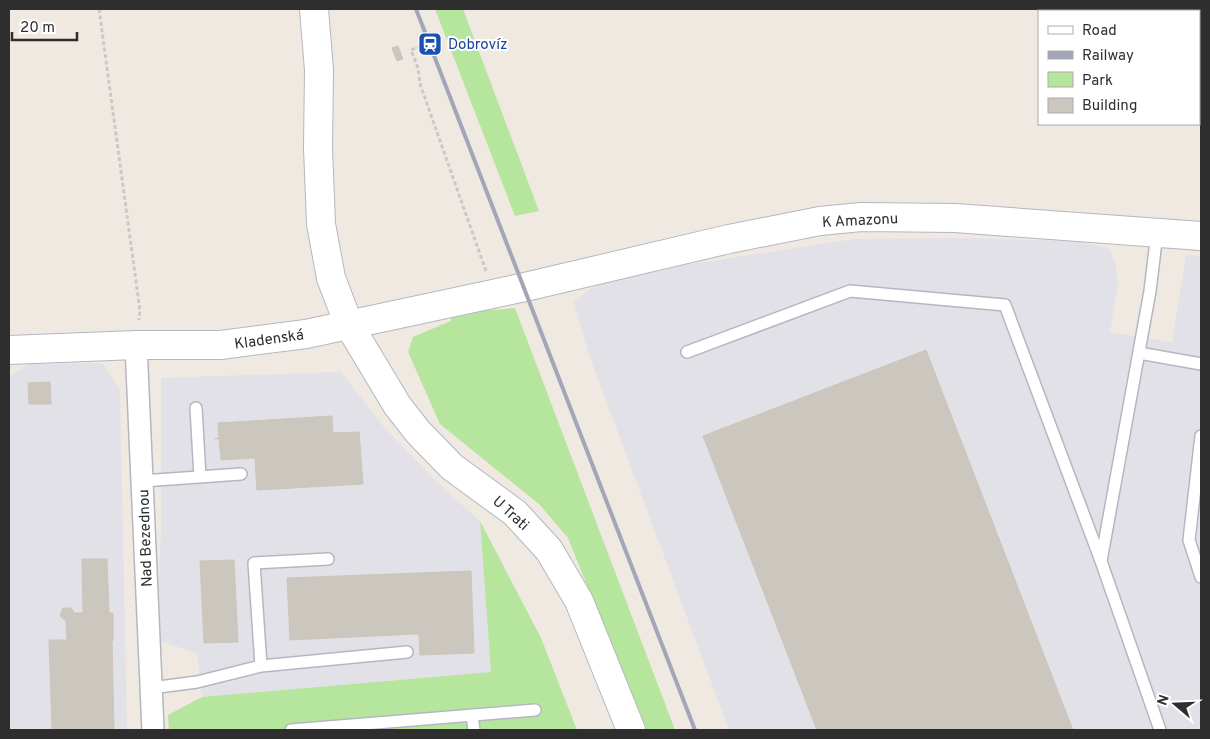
<svg xmlns="http://www.w3.org/2000/svg" width="1210" height="739" font-family="Overpass,sans-serif">
  <style>
    .industrial { fill: #e3e1e8 }
    .green { fill: #b6e59e }
    .building { fill: #cbc7bf; stroke: #cbc5ba }
    .lines { fill: none; stroke-linecap: round; stroke-linejoin: round }
    .lane-casing { stroke: #b4b7c1; stroke-width: 14 }
    .street-casing { stroke: #b4b7c1; stroke-width: 24 }
    .secondary-casing { stroke: #b4b7c1; stroke-width: 30 }
    .path { stroke: #c9c9c9; stroke-width: 3; stroke-dasharray: 4 2.5; stroke-linecap: butt }
    .lane { stroke: #fff; stroke-width: 11 }
    .street { stroke: #fff; stroke-width: 21 }
    .secondary { stroke: #fff; stroke-width: 28 }
    .rail { stroke: #a3a6b8; stroke-width: 4 }
    .labels { text-anchor: middle; stroke-width: 4; stroke-linejoin: round; paint-order: stroke }
    .transit-label { font-size: 15px; fill: #164399; stroke: #fff; text-anchor: start }
    .street-label { font-size: 15px; fill: #2e2e2e; stroke: #fff }
  </style>
  <rect width="100%" height="100%" fill="#efe9e1"/>
  <!-- industrial -->
  <path class="industrial" d="M956,238L1073,241L1109,248L1116,265L1118,283L1110,332L1172,342L1186,255L1201,256V730H729L588,352L574,302L602,280L678,266L854,239Z
    M102,363L120,389L127,730H9V377L30,364Z
    M341,372L383,426L439,484L480,521L491,672L202,697L197,653L156,640L161,533V378Z"/>
  <!-- green -->
  <path class="green" d="M435,9H463L539,211L515,216Z
    M515,308L675,730H645L568,538L540,505L440,424L408,352L413,337L451,321V313Z
    M480,521L541,638L577,730H169L168,715L202,697L491,672Z"/>
  <!-- building -->
  <path class="building" d="M398,46L403,59L397,61L392,48Z
    M926,350L1073,730H817L703,436Z
    M50,382L51,404H29L28,383Z
    M332,416L333,433L359,432L363,484L257,490L255,458L221,460L219,438L215,439L219,438L218,423Z
    M82,559H107L109,613H113V641H112L114,730H52L49,640H67L66,621L60,616L63,608H71L74,613H83Z
    M234,560L238,642L204,643L200,561Z
    M471,571L474,653L420,655L419,635L416,634L290,640L287,578Z"/>
  <g class="lines">
    <!-- lane casing -->
    <g class="lane-casing">
      <path id="lane" d="M1157,233L1150,291L1101,561L1160,730
        M687,352L850,291L1005,305L1101,561
        M1139,353L1201,364
        M196,408L200,477
        M1201,436L1189,540L1201,577
        M142,481L241,474
        M261,666L254,563L328,559
        M151,688L197,682L261,666L407,652
        M472,715L474,730
        M291,730L535,710"/>
    </g>
    <!-- street casing -->
    <g class="street-casing">
      <path id="street" d="M136,345L153,730"/>
    </g>
    <!-- secondary casing -->
    <g class="secondary-casing">
      <path id="secondary" d="M314,9L319,70L318,148L321,224L331,278L349,325L397,405L418,432L452,467L515,513L549,550L579,601L631,730
        M9,350L136,345H221L306,334L525,287L729,239L820,221L861,217L955,218L1201,236"/>
    </g>
    <!-- path -->
    <path class="path" d="M99,9L140,311L139,320
      M421,46L411,50L418,68L420,84L486,271"/>
    <!-- lane -->
    <use href="#lane" class="lane"/>
    <!-- street -->
    <use href="#street" class="street"/>
    <!-- secondary -->
    <use href="#secondary" class="secondary"/>
    <!-- rail -->
    <path class="rail" d="M416,9L695,730"/>
  </g>
  <!-- icons -->
  <defs>
    <g id="station-square" transform="scale(1.25)"><rect x="-9" y="-9" width="18" height="18" rx="4" fill="#1a4fb4" stroke="#fff"/><path d="M-3-6H3Q5-6 5-4V2Q5 4 3 4L4.5 6H3L1.5 4h-3L-3 6H-4.5L-3 4Q-5 4-5 2V-4Q-5-6-3-6ZM-3.5-4v3h7v-3ZM-3.5 1v1.5H-2V1ZM2 1v1.5H3.5V1Z" fill="#fff"/></g>
  </defs>
  <g fill-rule="evenodd">
    <use href="#station-square" x="430" y="44"/>
  </g>
  <g class="labels">
    <!-- transit labels -->
    <g class="transit-label">
      <text x="448" y="49">Dobrovíz</text>
    </g>
    <!-- street labels -->
    <g class="street-label">
      <text transform="translate(860 220) rotate(-3)" y="5">K Amazonu</text>
      <text transform="translate(269 339) rotate(-8)" y="5">Kladenská</text>
      <text transform="translate(511 513) rotate(42)" y="5">U Trati</text>
      <text transform="translate(145 538) rotate(-92)" y="5">Nad Bezednou</text>
    </g>
  </g>
  <!-- border -->
  <rect width="1210" height="739" fill="none" stroke="#2e2e2e" stroke-width="20"/>
  <!-- legend -->
  <rect x="1038" y="10" width="162" height="115" fill="#ffffff" stroke="#ababab"/>
  <rect x="1048" y="26" width="25" height="8" fill="#ffffff" stroke="#ababab"/>
  <text x="1082" y="35" font-size="15" fill="#2e2e2e">Road</text>
  <rect x="1048" y="51" width="25" height="8" fill="#a3a6b8" stroke="#ababab"/>
  <text x="1082" y="60" font-size="15" fill="#2e2e2e">Railway</text>
  <rect x="1048" y="72" width="25" height="15" fill="#b6e59e" stroke="#ababab"/>
  <text x="1082" y="85" font-size="15" fill="#2e2e2e">Park</text>
  <rect x="1048" y="98" width="25" height="15" fill="#cbc7bf" stroke="#ababab"/>
  <text x="1082" y="110" font-size="15" fill="#2e2e2e">Building</text>
  <!-- north arrow -->
  <g transform="translate(1175 704) rotate(289)" stroke="#ffffff" stroke-width="4" paint-order="stroke">
  <path d="M0-4L9 19L0 12L-9 19Z" fill="#2e2e2e"/>
  <text y="-8" font-size="14" font-weight="bold" text-anchor="middle" fill="#2e2e2e">N</text>
  </g>
  <!-- scale -->
  <path d="M12 32v8h65v-8" fill="none" stroke="#2e2e2e" stroke-width="2.5"/>
  <text x="20" y="32" font-size="15" fill="#2e2e2e" stroke="#ffffff" stroke-width="4" paint-order="stroke">20 m</text>
</svg>
